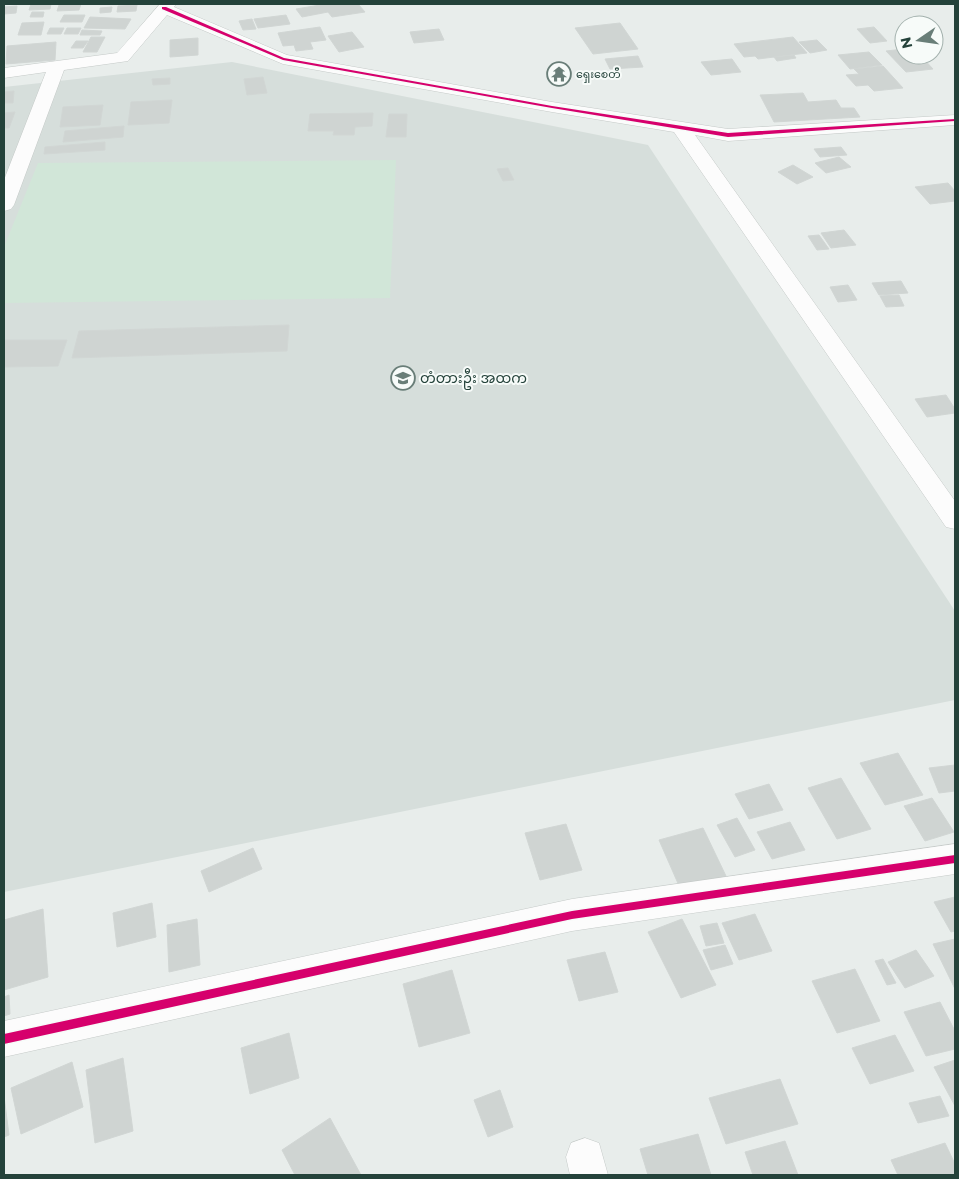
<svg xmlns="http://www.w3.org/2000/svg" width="959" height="1179" font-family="Montserrat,'Noto Sans Myanmar',sans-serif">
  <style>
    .built { fill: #d6dedb }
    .green { fill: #d1e6d8 }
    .building { fill: #cfd4d2; stroke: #d1d6d4 }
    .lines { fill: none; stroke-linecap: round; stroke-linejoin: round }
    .minor-casing { stroke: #c5cac8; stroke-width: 1 }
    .minor { fill: #fcfcfc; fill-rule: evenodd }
    .cycleway-casing { stroke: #f7fbf9; stroke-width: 3 }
    .cycleway { fill: #d6006c; fill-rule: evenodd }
    .labels { text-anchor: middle; stroke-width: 4; stroke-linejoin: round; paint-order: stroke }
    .far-poi-label { font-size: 11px; fill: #24423a; stroke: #f7fbf9; text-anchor: start }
    .poi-label { font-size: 14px; fill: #24423a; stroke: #f7fbf9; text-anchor: start }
  </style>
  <rect width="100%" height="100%" fill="#e8edeb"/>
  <!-- built -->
  <path class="built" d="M232,62L648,145L955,611V700L4,892V87Z"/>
  <!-- green -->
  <path class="green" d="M396,160L390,298L4,303V247L38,163Z"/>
  <!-- building -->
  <path class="building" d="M31,4H51L50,9L29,10Z
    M81,4L79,10L57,11L59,5Z
    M326,4H358L365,12L332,17L328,12L302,17L296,9Z
    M137,5L136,11L117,12L118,6Z
    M17,6L16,13L4,14V7Z
    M112,7L111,12L100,13V8Z
    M32,12H44L43,17H30Z
    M64,15H85L82,22H60Z
    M286,15L290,24L258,28L254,19Z
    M90,17L131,19L125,29L84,28Z
    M252,19L256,29L243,30L239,21Z
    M44,22L41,35H18L22,23Z
    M620,23L638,49L593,54L575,28Z
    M320,27L326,40L310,42L313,49L296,51L294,45L283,46L278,33Z
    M874,27L887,41L870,43L857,29Z
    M50,28H64L61,34H47Z
    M67,28H81L78,34H64Z
    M439,29L444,40L414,43L410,32Z
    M82,30L102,31L100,35H80Z
    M352,32L364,47L339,52L328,36Z
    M91,37H105L97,52H83Z
    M793,37L807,53L758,59L755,56L744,57L734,44Z
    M198,38V55L170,57V40Z
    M817,40L827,50L810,53L799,42Z
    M76,41H88L83,48H71Z
    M56,42L55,60L6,64L7,46Z
    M904,49V55H920L933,69L906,72L886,51Z
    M869,52L882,65L850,69L838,55Z
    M794,55L796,58L777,61L774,57Z
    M638,56L643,67L610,69L605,59Z
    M732,59L741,72L711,75L701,62Z
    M883,66L903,88L874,91L868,85L856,86L846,75L859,74L854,69Z
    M263,77L267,93L247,95L244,79Z
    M170,78V84L153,85L152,79Z
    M14,91L13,103H4V92Z
    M803,93L808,102L836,100L841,108H854L860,117L774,122L760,95Z
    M172,100L169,123L128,125L131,102Z
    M103,105L100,125L60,127L63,107Z
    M15,112L9,128H4V113Z
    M373,113L372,126L355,127L354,135H333L334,131H308L310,114Z
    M389,114H407L406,137H386Z
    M124,126L123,137L63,142L65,131Z
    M105,142V150L44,154L45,147Z
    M841,147L847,155L820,157L814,149Z
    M839,157L851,167L826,173L815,163Z
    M793,165L813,177L797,184L778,172Z
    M508,168L514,180L503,181L497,169Z
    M948,183L955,191V201L930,204L915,187Z
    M844,230L856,245L831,248L821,233Z
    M819,235L829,249L817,250L808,236Z
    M901,281L908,293L879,295L872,283Z
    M848,285L857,300L838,302L830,287Z
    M899,295L904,306L886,307L880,296Z
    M289,325L287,351L72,358L79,331Z
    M4,340H67L58,366L4,367Z
    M946,395L955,409V413L927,417L915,399Z
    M898,753L923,795L885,805L860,763Z
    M955,765V791L939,793L929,768Z
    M841,778L871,829L837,839L808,788Z
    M769,784L783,810L749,819L735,794Z
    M932,798L954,832L925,841L904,806Z
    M737,818L755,850L735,857L717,825Z
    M790,822L805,850L772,859L757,832Z
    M566,824L582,870L540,880L525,833Z
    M703,828L726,876L680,888L659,840Z
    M253,848L262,869L209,892L201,871Z
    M955,897V931L951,932L934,902Z
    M152,903L156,937L117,947L113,913Z
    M43,909L48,977L4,990V920Z
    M755,914L772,951L739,960L722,923Z
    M197,919L200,965L169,972L167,925Z
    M682,919L716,985L681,998L648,932Z
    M717,923L724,943L706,946L700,926Z
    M955,939V989L933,944Z
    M725,945L733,964L711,970L703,950Z
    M916,950L934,976L905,988L888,962Z
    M605,952L618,992L579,1001L567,960Z
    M883,959L896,983L887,985L875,961Z
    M855,969L880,1021L837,1033L812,981Z
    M452,970L470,1033L419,1047L403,984Z
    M9,995L10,1014L4,1016V997Z
    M940,1002L955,1031V1049L926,1056L904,1012Z
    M289,1033L299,1078L250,1094L241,1048Z
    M895,1035L914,1071L870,1084L852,1048Z
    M123,1058L133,1131L95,1143L86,1070Z
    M955,1060V1106L934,1067Z
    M72,1062L83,1107L21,1134L11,1088Z
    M780,1079L798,1124L726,1144L709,1098Z
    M500,1090L513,1127L488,1137L474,1100Z
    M4,1096L9,1135L4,1137Z
    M940,1096L949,1116L918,1123L909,1103Z
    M330,1118L361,1175H295L282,1150Z
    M698,1134L711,1175H648L640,1149Z
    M785,1141L798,1175H753L745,1152Z
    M945,1143L955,1164V1175H898L891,1160Z"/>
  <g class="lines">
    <!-- minor casing -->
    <g class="minor-casing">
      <path id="minor" d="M160,4H176L174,7L287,55L552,102L728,129L955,115V125L728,141L695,135L955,501V529L946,527L674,132L552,112L283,64L167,15L128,61L64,70L14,205L11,209L4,211V180L46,72L4,78V68L117,53Z
        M955,844V874L572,931L4,1057V1021L572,899Z
        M585,1138L599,1143L608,1175H570L566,1157L571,1143Z"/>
    </g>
    <!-- minor -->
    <use href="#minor" class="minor"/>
    <!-- cycleway casing -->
    <g class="cycleway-casing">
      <path id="cycleway" d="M162,7H166L284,58L552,106L728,133L955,119V121L728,137L552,108L283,60L162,9Z
        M955,855V863L572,919L4,1044V1034L572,911Z"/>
    </g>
    <!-- cycleway -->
    <use href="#cycleway" class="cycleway"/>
  </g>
  <!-- icons -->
  <defs>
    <g id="temple-ring" transform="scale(1.25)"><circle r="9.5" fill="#f7fbf9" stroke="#697e78" stroke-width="1.5"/><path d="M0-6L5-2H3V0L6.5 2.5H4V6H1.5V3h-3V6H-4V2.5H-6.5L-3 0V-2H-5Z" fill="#697e78"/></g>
    <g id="school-ring" transform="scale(1.25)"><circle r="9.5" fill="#f7fbf9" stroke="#697e78" stroke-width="1.5"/><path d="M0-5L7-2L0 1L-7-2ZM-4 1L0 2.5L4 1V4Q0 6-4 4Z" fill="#697e78"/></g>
  </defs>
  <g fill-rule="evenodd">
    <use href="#temple-ring" x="559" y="74"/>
    <use href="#school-ring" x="403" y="378"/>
  </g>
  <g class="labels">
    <!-- far-poi labels -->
    <g class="far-poi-label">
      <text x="576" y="78">ရှေးစေတီ</text>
    </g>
    <!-- poi labels -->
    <g class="poi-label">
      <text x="420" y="383">တံတားဦး အထက</text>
    </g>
  </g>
  <!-- border -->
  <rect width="959" height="1179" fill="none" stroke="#24423a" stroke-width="10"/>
  <!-- north arrow -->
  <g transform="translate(919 40) rotate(257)"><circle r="24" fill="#f7fbf9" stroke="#a3b1ad"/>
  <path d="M0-4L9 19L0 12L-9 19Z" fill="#697e78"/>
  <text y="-8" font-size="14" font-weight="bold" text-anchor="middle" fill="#24423a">N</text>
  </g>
</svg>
